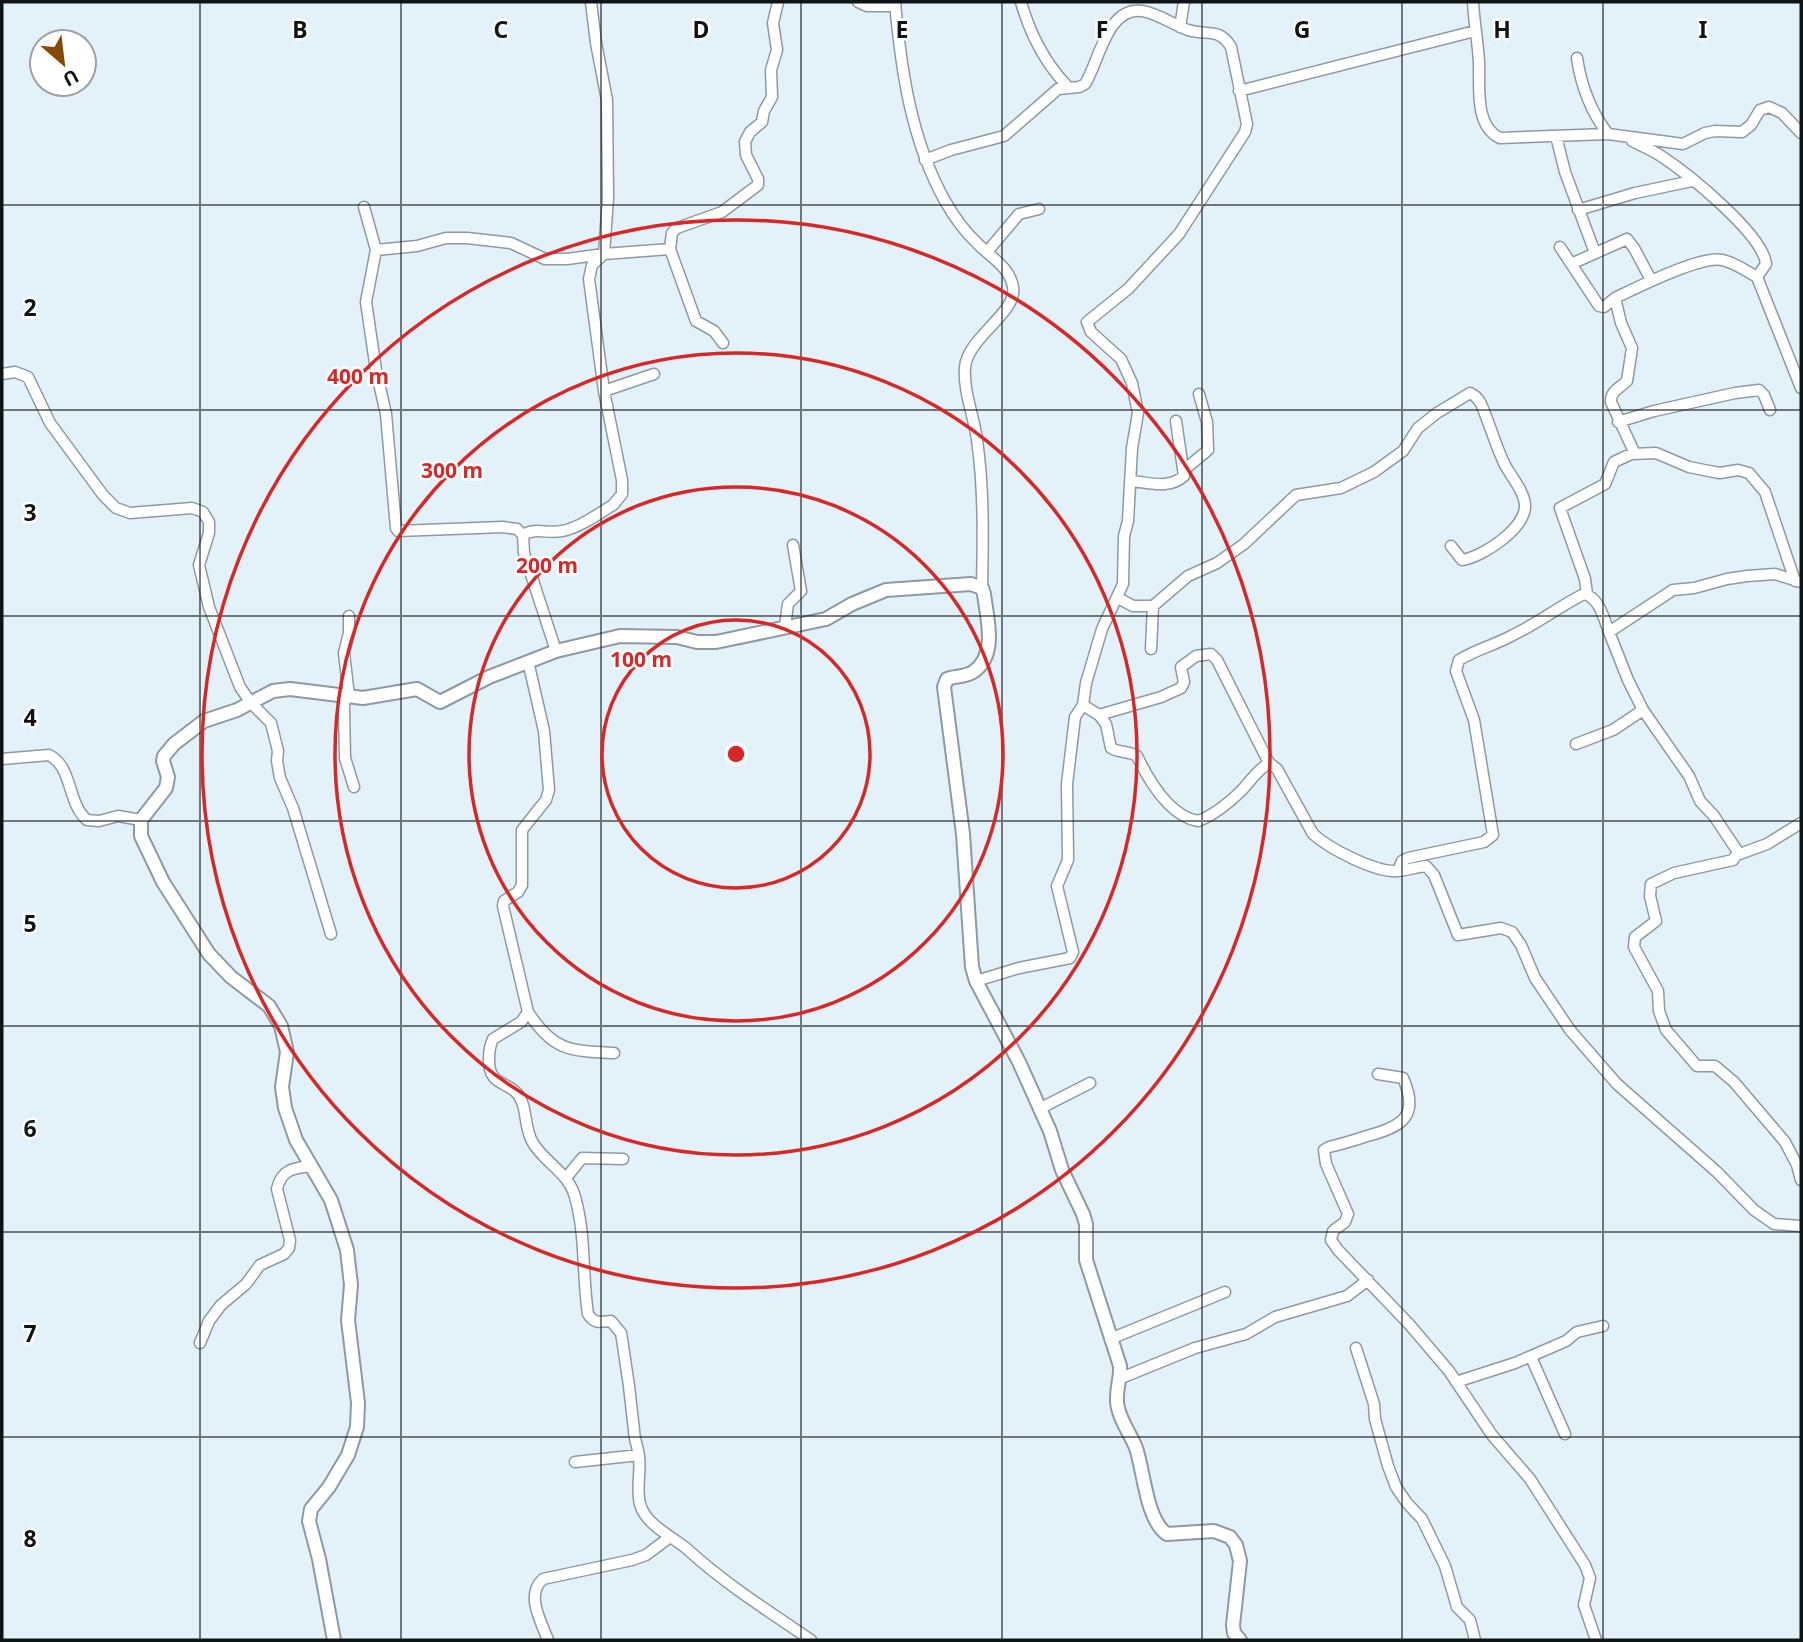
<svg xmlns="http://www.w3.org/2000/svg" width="1803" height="1642" font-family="'Noto Sans',sans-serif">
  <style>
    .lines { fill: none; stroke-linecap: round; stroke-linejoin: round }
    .minor-casing { stroke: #8e9aa1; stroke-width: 13 }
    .tertiary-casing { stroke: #8e9aa1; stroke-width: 16 }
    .minor { stroke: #fff; stroke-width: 10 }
    .tertiary { stroke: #fff; stroke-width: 12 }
    .grid { fill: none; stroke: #0f1416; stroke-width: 2; stroke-opacity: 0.55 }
    .ring { fill: none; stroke: #d62828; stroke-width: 3.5 }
    .grid-label { font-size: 23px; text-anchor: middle; font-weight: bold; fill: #0f1416; stroke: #fff; stroke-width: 5; stroke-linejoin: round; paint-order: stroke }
    .centre { fill: #d62828; stroke: #fff; stroke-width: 3.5 }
    .ring-label { font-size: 21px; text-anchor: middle; font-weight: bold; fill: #d62828; stroke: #fff; stroke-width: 5; stroke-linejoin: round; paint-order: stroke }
  </style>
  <rect width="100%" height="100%" fill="#e3f1f9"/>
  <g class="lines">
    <!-- minor casing -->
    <g class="minor-casing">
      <path id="minor" d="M858,2L867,6H895
        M895,2C901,70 911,140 945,201C953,215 965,232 977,243C990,257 1010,267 1013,287C1018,312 968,337 965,367C963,391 974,416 977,440C984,488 983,539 982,588
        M1021,2C1030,34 1045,63 1068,87
        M1473,2C1474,22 1478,42 1479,63C1480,86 1474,126 1500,138L1608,134L1683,144L1705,133L1715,131L1742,132L1751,125L1760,110L1769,107L1782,113L1801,133
        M1180,27L1184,2
        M1577,58C1581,85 1591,112 1608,134
        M1239,91L1475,31
        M1556,136L1565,172L1595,253
        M1632,141C1642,146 1652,150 1661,156C1687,173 1763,234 1766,264L1757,277L1801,388
        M925,160L951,150L1004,136L1058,89L1079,87L1085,84C1099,62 1107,6 1142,11C1157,13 1174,25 1188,30C1207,36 1219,27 1231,47L1247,124L1245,132L1179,234L1128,289L1087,322L1091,332L1121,359L1132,383L1138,413L1132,448L1128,521L1124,536L1123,584L1102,629L1086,683L1083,705L1075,717L1067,784L1068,860L1057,886L1073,952L1070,958L1019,968L976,981
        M364,207L376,250L366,302L376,370L386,414L396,528L398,531L503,527L517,529L523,535
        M1578,210L1635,193L1692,181
        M1560,247L1599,306L1604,307L1615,298
        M670,249L672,233L677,228L722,212L758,185V179L746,155L745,142L750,132L762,122L764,111L772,97L771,70L777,50L773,23L778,2
        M376,250L417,246L446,238H467L511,243L545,259H567L604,254L608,198L607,100L596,43L591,2
        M987,252L1019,214L1039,209
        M1571,264L1627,239L1634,248L1651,280
        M2,374L15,372L28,377L50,423L103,495L116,508L130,513L192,508L203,512L209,522V533L199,565L209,607L240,687L251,703L271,723L278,751L277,761L280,778L293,808L331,934
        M604,391L654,374
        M1618,422L1654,411L1735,393L1759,390L1764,395L1770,410
        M1635,454L1611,402C1610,391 1620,388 1627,381L1632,348L1621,323L1615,298C1636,288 1701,255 1722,260C1734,262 1746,271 1757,277
        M1184,470L1208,450L1207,422L1199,394
        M1130,481C1149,482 1168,490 1184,476L1176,421
        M1801,582L1775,574L1747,576L1727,579L1694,588L1673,590L1609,632L1628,680L1643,710L1689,776L1700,801L1714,816L1738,852L1733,860L1674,873L1651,884L1650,896L1656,921L1635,937L1634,947L1658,991L1659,1011L1666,1030L1697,1066H1715L1734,1082L1785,1142L1797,1165L1801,1180
        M1587,594L1585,579L1560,508L1605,484L1614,462L1631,454L1656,453L1689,467L1709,471L1720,473L1738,470L1749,473L1765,492L1795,581
        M1118,598L1133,606H1153L1188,576L1217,563L1244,544L1296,495L1341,488L1374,472L1403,451L1418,428L1437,413L1470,393C1479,397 1482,405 1485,414C1492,431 1497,449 1505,465C1512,478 1524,491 1525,505C1526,528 1483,557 1462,560L1451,546
        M349,616V633L344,653L349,696L344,702V708L345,758L354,787
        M785,626L788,604L801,591L793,545
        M1151,649L1153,606
        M556,651L524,553L523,535C535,527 548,534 562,531C579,528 598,514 613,505L622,494V480L604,391L589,279L592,265L604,254L670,249L696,321L714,331L723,343
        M528,661L544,731L549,790L546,800L522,830V885L518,892L504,901L503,906L528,1012L521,1022L493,1039C490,1045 489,1052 489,1059C488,1090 514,1079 522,1102C527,1115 525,1130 533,1143C545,1163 569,1173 575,1197C586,1235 582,1275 588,1314C594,1324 600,1322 611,1321L621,1333L622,1339C627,1369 631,1399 634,1430C634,1439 638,1447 639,1456C641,1472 636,1489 640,1504C645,1524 671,1536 686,1548C724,1583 768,1611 811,1640
        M1083,705L1099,715L1106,724L1111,748C1119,753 1130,751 1137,756C1149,781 1169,816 1198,821C1212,816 1229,803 1240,792C1250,782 1257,770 1269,763L1277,769L1313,834C1330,849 1376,873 1398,871C1407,870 1417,867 1426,866L1434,875L1458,935L1501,928L1512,932L1521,945L1535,978L1570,1030L1617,1084L1717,1172L1754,1210L1774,1224L1801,1226
        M1099,715L1161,697L1181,688L1184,682L1181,667L1196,656L1211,654L1217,660L1269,763
        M1576,744L1613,730L1643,710
        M2,759L49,755C73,767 67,803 87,820L99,821L118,816L141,820
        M1737,855L1767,844L1801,823
        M1398,871L1402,861L1408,858L1484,842L1493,835L1474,720L1456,671L1459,660C1477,649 1495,645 1513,635C1538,623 1560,606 1584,594C1599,597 1604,619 1609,632
        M528,1012C553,1051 570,1051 614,1053
        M1378,1074L1403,1078C1420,1116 1402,1127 1367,1136C1355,1140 1342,1144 1329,1147L1324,1150L1326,1164L1348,1214L1345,1222L1333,1231L1331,1240L1338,1250L1409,1324L1449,1371L1492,1435L1530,1479L1585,1565L1590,1578L1584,1605L1596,1640
        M1039,1109L1090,1083
        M566,1178L582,1158L623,1159
        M1110,1339L1225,1292
        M200,1343L209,1321L221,1305L246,1284L260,1265L284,1254L289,1248L290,1240L277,1189C281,1170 293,1168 310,1166
        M1356,1348L1374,1404L1375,1419L1388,1466L1396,1487L1407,1503L1422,1519L1445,1566L1457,1607L1470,1620L1475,1640
        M1531,1357L1565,1434
        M1121,1378L1195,1348L1246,1334L1275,1317L1347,1296L1368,1280
        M1456,1382L1515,1363L1566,1341L1577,1332L1603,1326
        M575,1462L639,1455
        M548,1640C541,1621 525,1595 543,1579L632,1560L646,1555L670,1537"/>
    </g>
    <!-- tertiary casing -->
    <g class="tertiary-casing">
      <path id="tertiary" d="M334,1640L319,1559L309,1521L311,1509L329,1487L348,1455L357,1427L358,1403L348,1320L351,1285L347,1250L331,1200L296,1140L285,1108L282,1087L287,1052L281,1026L269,1006L231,977L209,954L163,882L141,836V820L166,788L168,777L163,761L164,756L174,744L204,721L237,710L273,691L290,689L363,698L417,689L440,702L489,677L556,651L620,636L677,637L697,642H716L826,619L852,604L886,590L971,584L982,588L984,594C987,619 998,655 973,672C965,677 955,676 947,679L944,687L963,834L972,967L976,981L1019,1062L1050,1131L1062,1170L1083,1214L1086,1224V1260L1120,1366C1121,1380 1114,1394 1118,1408C1121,1422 1131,1435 1136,1448C1144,1471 1146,1520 1167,1534L1214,1531L1230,1537L1236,1545L1240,1561L1233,1625L1234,1633L1240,1640"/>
    </g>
    <!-- minor -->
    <use href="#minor" class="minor"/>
    <!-- tertiary -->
    <use href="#tertiary" class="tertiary"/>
  </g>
  <!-- grid -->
  <path class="grid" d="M200,2V1640M401,2V1640M601,2V1640M801,2V1640M1002,2V1640M1202,2V1640M1402,2V1640M1603,2V1640M2,205H1801M2,410H1801M2,616H1801M2,821H1801M2,1026H1801M2,1232H1801M2,1437H1801"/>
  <!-- distance rings -->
  <g class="ring">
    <circle cx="736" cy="754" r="134"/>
    <circle cx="736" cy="754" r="267"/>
    <circle cx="736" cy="754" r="401"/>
    <circle cx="736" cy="754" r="534"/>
  </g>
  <g class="grid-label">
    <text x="300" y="38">B</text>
    <text x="501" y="38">C</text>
    <text x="701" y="38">D</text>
    <text x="902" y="38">E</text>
    <text x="1102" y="38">F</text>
    <text x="1302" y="38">G</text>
    <text x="1502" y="38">H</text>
    <text x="1703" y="38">I</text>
    <text x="30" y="316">2</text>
    <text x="30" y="521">3</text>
    <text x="30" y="726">4</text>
    <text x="30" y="932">5</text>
    <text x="30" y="1137">6</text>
    <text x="30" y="1342">7</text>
    <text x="30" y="1547">8</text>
  </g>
  <circle cx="736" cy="754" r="10" class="centre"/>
  <g class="ring-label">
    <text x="358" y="384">400 m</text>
    <text x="452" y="478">300 m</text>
    <text x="547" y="573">200 m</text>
    <text x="641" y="667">100 m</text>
  </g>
  <!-- border -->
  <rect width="1803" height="1642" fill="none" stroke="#0f1416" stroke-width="7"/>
  <!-- north arrow -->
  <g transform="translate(63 63) rotate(152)"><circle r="33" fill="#ffffff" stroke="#9fa1a2" stroke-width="2"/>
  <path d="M0-5L12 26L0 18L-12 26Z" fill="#854903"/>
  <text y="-10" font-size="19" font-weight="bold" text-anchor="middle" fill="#0f1416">U</text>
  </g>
</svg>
